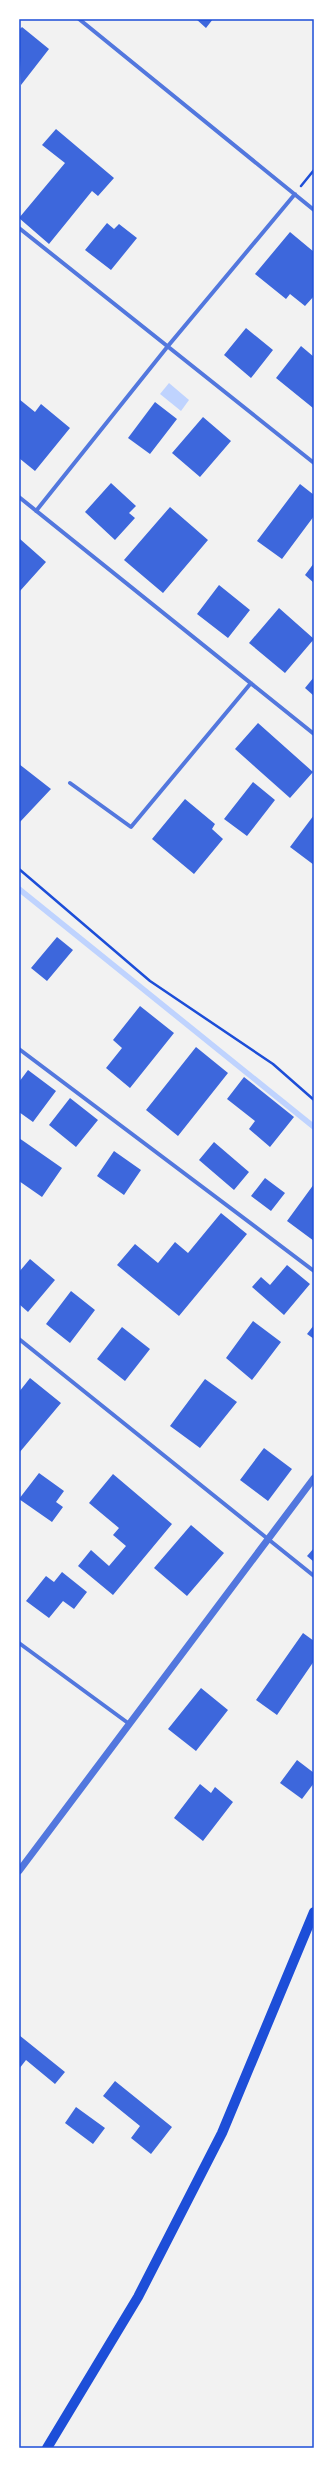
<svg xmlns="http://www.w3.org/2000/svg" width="333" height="2467" font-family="'Source Sans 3',sans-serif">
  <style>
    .water { fill: #bfd3fe }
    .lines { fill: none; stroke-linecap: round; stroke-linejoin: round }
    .stream { stroke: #bfd3fe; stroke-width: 5.5 }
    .building { fill: #3d67dc }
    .path { stroke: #1d4ed8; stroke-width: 2.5 }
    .minor { stroke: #5277de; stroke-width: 4 }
    .tertiary { stroke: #5277de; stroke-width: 7 }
    .primary { stroke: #1d4ed8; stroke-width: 10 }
    .neatline { fill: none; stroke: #1d4ed8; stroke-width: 1.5 }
  </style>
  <rect width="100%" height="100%" fill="#f2f2f2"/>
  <!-- water -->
  <path class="water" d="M169,383L189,400L181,411L160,394Z"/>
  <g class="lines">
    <!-- stream -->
    <path class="stream" d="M19,889L314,1127"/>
  </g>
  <!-- building -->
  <path class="building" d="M196,19H213L206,28Z
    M22,27L49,49L21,85L19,30Z
    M56,129L114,178L98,196L92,191L49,244L19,218L65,163L42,145Z
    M107,223L114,229L119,224L137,238L111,270L85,250Z
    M290,232L314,252V296L305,306L290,294L286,299L255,274Z
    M246,328L273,350L251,378L224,355Z
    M301,346L314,357L313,408L276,378Z
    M19,399L35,412L41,404L70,428L35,471L19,458Z
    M155,402L177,419L150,454L128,438Z
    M203,417L231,441L200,477L172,453Z
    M111,483L136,506L129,513L135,518L115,540L85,512Z
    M300,484L314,495V516L282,559L257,541Z
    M170,507L208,540L163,593L124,560Z
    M20,539L46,562L20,591L19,590Z
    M314,563V583L305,575Z
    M219,585L250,610L228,638L197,614Z
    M279,608L314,639L285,673L249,643Z
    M314,677V696L305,688Z
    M258,723L313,772L290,798L235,749Z
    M19,764L51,789L19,823Z
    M253,782L275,800L247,836L224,819Z
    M185,799L215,824L212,829L223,839L194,874L152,839Z
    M314,815V865L290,847Z
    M57,937L73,950L47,981L31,968Z
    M140,1006L174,1033L130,1088L106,1068L122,1048L113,1040Z
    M196,1047L228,1073L178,1136L146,1110Z
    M28,1070L56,1091L33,1122L19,1112V1082Z
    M244,1077L294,1117L270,1147L249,1129L255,1121L227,1099Z
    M70,1098L98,1120L76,1147L49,1125Z
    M19,1138L62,1168L42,1197L19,1181Z
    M214,1142L249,1172L234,1190L199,1160Z
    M114,1151L141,1170L124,1195L97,1176Z
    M265,1178L285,1193L271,1211L251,1196Z
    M314,1184V1241L287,1221Z
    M221,1213L247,1234L179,1316L117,1265L135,1244L158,1263L175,1242L188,1253Z
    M30,1259L55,1280L28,1312L19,1304V1272Z
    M287,1265L310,1284L284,1315L252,1287L261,1277L270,1285Z
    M71,1291L95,1310L70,1343L46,1324Z
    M253,1321L281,1342L252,1380L226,1358Z
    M314,1325V1339L307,1334Z
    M122,1327L150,1349L125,1381L97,1359Z
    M30,1378L61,1403L19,1453V1392Z
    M205,1379L237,1402L200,1448L170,1426Z
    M264,1448L292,1469L268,1501L240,1480Z
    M39,1473L64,1491L56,1502L63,1507L52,1522L19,1499Z
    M113,1474L172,1524L113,1595L78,1566L91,1550L109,1566L126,1546L113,1535L119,1528L89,1503Z
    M191,1525L224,1553L187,1596L154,1568Z
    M314,1548V1562L307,1556Z
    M62,1572L87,1592L74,1609L63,1601L49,1618L26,1601L46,1576L54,1582Z
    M303,1633L314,1641V1661L277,1715L256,1700Z
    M201,1688L228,1710L196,1751L168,1729Z
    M297,1760L314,1773V1783L302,1799L280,1783Z
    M200,1784L211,1793L215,1787L233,1802L203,1841L174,1818Z
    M19,2035L65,2072L55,2084L26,2060L19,2069Z
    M115,2081L172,2127L151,2154L131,2138L140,2126L103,2096Z
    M76,2107L105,2128L93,2144L65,2123Z"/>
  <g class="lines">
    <!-- path -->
    <path class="path" d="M301,186L314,170
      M19,869L150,981L273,1064L314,1100"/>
    <!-- minor -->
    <path class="minor" d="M79,19L314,210
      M19,228L314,463
      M19,497L314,734
      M36,511L168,346L295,194
      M70,783L131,827L251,683
      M19,1049L314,1271
      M19,1339L314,1576
      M19,1643L128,1723"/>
    <!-- tertiary -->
    <path class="tertiary" d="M19,1871L314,1478"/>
    <!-- primary -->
    <path class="primary" d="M47,2448L138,2297L222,2133L314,1912"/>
  </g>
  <!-- border -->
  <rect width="333" height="2467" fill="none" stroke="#ffffff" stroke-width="40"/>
  <rect x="20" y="20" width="293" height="2427" class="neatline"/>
</svg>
